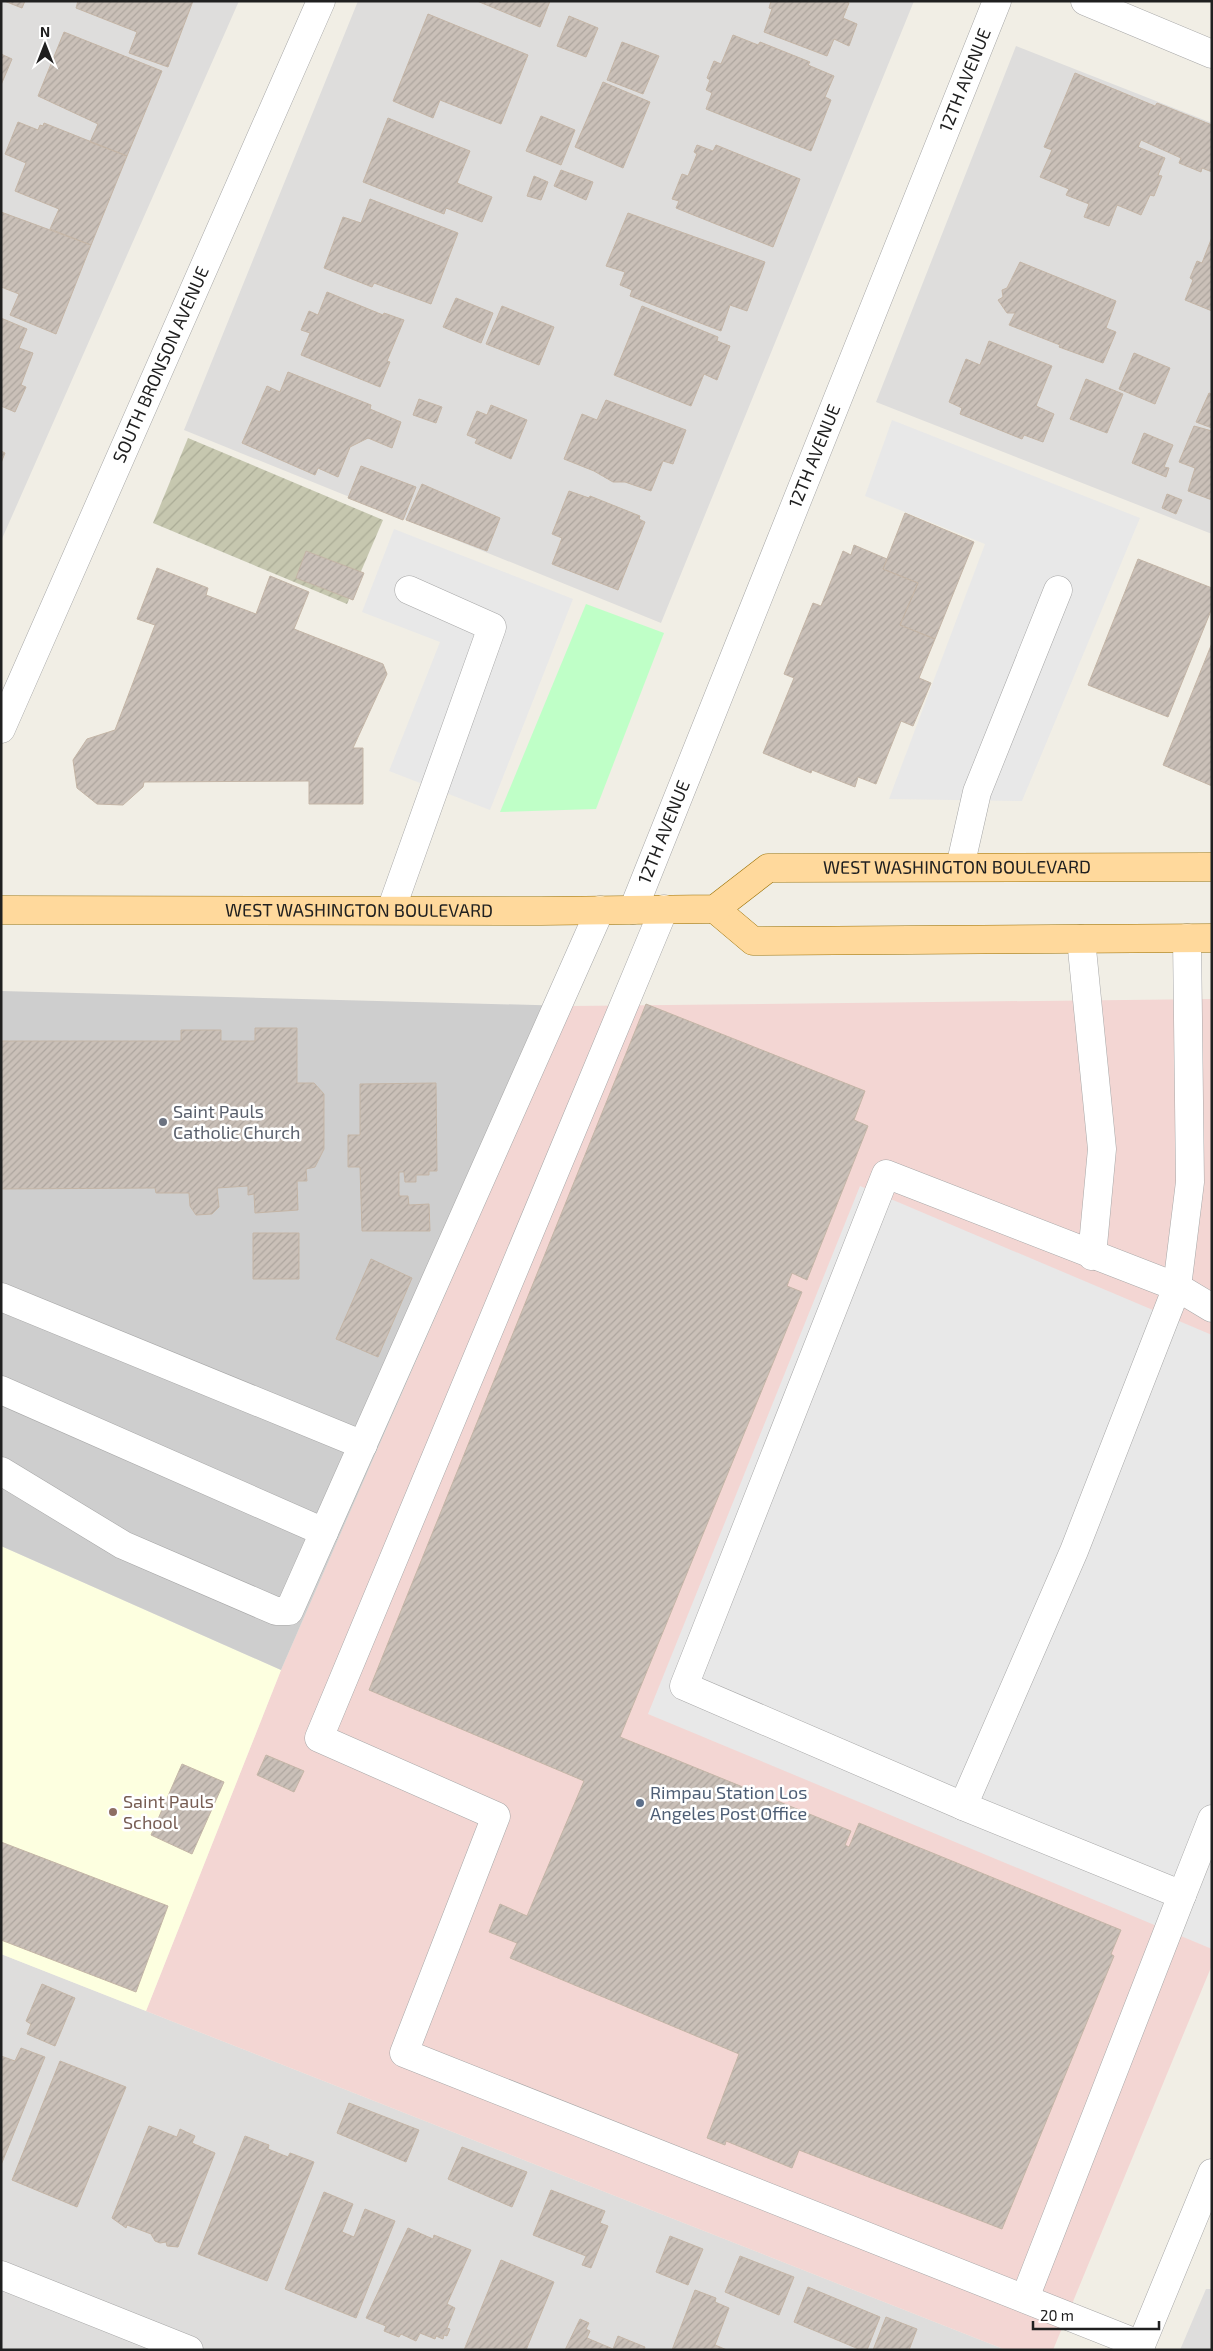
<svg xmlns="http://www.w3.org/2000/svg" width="1213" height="2351" font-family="'Exo 2',sans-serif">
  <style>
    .residential { fill: #dedddc }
    .commercial { fill: #f3d6d3 }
    .education { fill: #fdffe0 }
    .religious { fill: #cecece }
    .construction { fill: url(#construction-furrows) }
    .park { fill: #bfffc7 }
    .parking { fill: #e8e8e8 }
    .building { fill: url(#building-hatch); stroke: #c4b5a6 }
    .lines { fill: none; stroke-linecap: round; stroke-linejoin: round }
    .minor-casing { stroke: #a7a7a7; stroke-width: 29 }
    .major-casing { stroke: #9b7000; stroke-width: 29 }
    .minor { stroke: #fff; stroke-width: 28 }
    .major { stroke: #ffd99c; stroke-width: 28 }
    .worship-dot { fill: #6b7280; stroke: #fff; stroke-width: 2 }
    .service-dot { fill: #5c6f8a; stroke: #fff; stroke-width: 2 }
    .education-dot { fill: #8d6e63; stroke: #fff; stroke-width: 2 }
    .labels { text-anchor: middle; stroke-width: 5; stroke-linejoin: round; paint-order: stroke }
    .street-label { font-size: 18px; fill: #202020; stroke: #fff }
    .worship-label { font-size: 18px; fill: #5b616d; stroke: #fff; text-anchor: start }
    .service-label { font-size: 18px; fill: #4e5e75; stroke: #fff; text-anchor: start }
    .education-label { font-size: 18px; fill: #785e54; stroke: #fff; text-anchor: start }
  </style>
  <defs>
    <pattern id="construction-furrows" width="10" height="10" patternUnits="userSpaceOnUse" patternTransform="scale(1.25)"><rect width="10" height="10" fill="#c6c7af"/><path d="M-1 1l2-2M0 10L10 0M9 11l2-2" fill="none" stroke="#aaab96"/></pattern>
    <pattern id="building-hatch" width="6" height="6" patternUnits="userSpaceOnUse" patternTransform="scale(1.25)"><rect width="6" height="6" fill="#cac0b8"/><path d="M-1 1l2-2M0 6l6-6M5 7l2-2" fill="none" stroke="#ada59e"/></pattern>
  </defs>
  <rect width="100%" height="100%" fill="#f1eee5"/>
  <!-- residential -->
  <path class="residential" d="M1,1H239L1,541Z
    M358,1H914L661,623L184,430Z
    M1016,46L1212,123V534L876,402Z
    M1,1954L146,2011L1006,2350H1Z
    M1206,2289H1212V2350H1180Z"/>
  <!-- commercial -->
  <path class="commercial" d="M1212,999V1965L1053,2350H1006L146,2011L281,1670L571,1006Z"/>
  <!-- education -->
  <path class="education" d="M1,1546L281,1670L146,2011L1,1954Z"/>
  <!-- religious -->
  <path class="religious" d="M1,991L571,1006L281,1670L1,1546Z"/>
  <!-- construction -->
  <path class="construction" d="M188,438L383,520L347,604L153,523Z"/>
  <!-- park -->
  <path class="park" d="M586,604L664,633L596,809L500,812Z"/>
  <!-- parking -->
  <path class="parking" d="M892,420L1140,518L1022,801L889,799L985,544L865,496Z
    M394,529L573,599L490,810L389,771L440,642L362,612Z
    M860,1186L1212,1335V1949L648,1714Z"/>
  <!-- building -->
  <path class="building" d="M4,1H25L22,8Z
    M78,1H193L168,67L129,53L137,32L76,8Z
    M477,1H550L540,27Z
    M771,1H843L849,3L843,18L857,24L849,46L834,39L827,56L764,32L772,9L769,8Z
    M428,14L528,55L501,124L440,100L433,118L393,101Z
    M569,16L598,28L586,57L557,46Z
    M64,32L162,71L127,156L90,142L98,124L38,96Z
    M733,35L758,45L760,42L810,62L808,65L834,76L825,97L831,100L811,151L706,109L712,93L706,90L710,80L707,78L714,61L721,64Z
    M622,42L659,56L643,94L607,80Z
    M1,54L12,59L1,85Z
    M1075,73L1155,106L1157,103L1212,125V172L1202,168L1201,172L1179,163L1181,158L1141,140L1138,147L1165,158L1158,175L1162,176L1154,196L1150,195L1141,215L1117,205L1109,226L1084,217L1089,204L1066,195L1069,189L1040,177L1052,150L1044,147Z
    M603,82L650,102L623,168L575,147Z
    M541,116L575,130L561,165L526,151Z
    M388,118L470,151L457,183L492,197L482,222L446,208L444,214L363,182Z
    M18,122L38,130L40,125L43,126L44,123L127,156L91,245L50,229L59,209L15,191L26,163L5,154Z
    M697,145L713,151L716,145L800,179L773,247L676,208L679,201L672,199L682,174L688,176L697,154L694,152Z
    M561,170L593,182L586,200L554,186Z
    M534,176L548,182L541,200L527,196Z
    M370,199L458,233L431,304L374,283L372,287L324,268L343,217L361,223Z
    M1,212L91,245L56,334L10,315L19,294L1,287Z
    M628,213L765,262L747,311L730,305L721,331L630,296L632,290L620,285L625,272L606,266Z
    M1212,237V311L1185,300L1193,280L1190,278L1197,261L1202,263Z
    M1020,262L1116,301L1106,328L1116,332L1103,363L1059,347L1060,345L1009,325L1015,313H1007L998,300L1003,297L1002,290L1007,288Z
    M327,292L383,315L384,313L404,320L387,361L390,362L380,387L301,355L310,333L301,330L309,311L318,315Z
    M456,298L493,313L481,343L443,327Z
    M502,306L554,327L539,365L486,344Z
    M642,306L718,337L717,341L730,346L717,380L704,374L691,406L614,375Z
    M1,318L27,329L19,348L33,353L21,385L26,387L15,412L1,406Z
    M989,341L1052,366L1036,406L1054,414L1043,442L1024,435L1022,439L960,414L962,408L949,402L966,359L980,365Z
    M1134,353L1170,368L1155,404L1119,389Z
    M288,372L371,405L370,409L401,422L392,448L368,438L350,447L338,477L318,468L315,475L242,443L267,386L280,392Z
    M1086,379L1123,394L1107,433L1070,419Z
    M1209,393L1212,394V428L1196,422Z
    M419,399L442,407L436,423L413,415Z
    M606,400L686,430L673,464L663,461L651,491L625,482H613L594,471L564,459L582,414L597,420Z
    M491,405L527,420L511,459L475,443L477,439L467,435L477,411L487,415Z
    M1194,426L1212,431V500L1188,491L1195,468L1179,462Z
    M1144,433L1173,445L1164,467L1169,468L1166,477L1132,463Z
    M1,451L5,453L1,463Z
    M361,466L416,487L403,520L348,498Z
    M422,484L500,518L487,551L406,520Z
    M569,491L589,498L590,496L640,516L639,519L645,522L618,590L552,564L562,538L552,534Z
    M1167,494L1182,500L1176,514L1162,508Z
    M905,513L974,542L935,639L900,625L918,583L883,569Z
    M854,545L887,559L883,569L918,583L900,625L935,639L919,678L931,683L913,726L901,721L876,784L858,777L855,787L812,770L811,773L763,753L794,678L784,674L813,603L821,606L843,551L851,555Z
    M306,551L364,573L353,600L296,578Z
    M1138,559L1212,588V608L1168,717L1088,685Z
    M157,568L208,588L206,595L256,614L270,576L309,592L294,629L383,664L387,674L353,748H363V804H309V781L144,782L143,787L123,805L97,804L77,788L73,760L87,739L115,730L155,625L137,619Z
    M1212,643V786L1163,765Z
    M646,1004L865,1091L854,1120L868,1126L807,1280L792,1273L787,1286L802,1292L620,1737L851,1831L845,1845L849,1847L859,1823L1121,1930L1111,1954L1114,1956L1002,2229L799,2150L792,2168L726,2141L725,2145L707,2138L739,2054L510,1958L517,1943L489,1932L500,1904L527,1916L584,1781L369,1690Z
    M255,1028H297V1083H314L324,1094V1149L315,1167L306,1169L307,1181H297L298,1210L255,1213L254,1194L248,1195V1186L217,1188L219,1207L212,1214L196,1215L190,1206L189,1193H156L155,1188L1,1189V1041H181V1030H221V1041H255Z
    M436,1083L437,1171H429V1175H416V1182H405L404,1172H399V1196H408L409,1205L429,1204L430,1231H362L360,1167H348V1135H360V1084Z
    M253,1233H299V1279H253Z
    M371,1259L412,1278L378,1357L336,1339Z
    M266,1755L304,1771L294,1792L257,1775Z
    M182,1764L224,1782L192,1854L151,1835Z
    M1,1842L168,1906L136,1992L1,1940Z
    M42,1984L75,1998L55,2046L27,2034L31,2024L26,2021Z
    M21,2048L45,2057L1,2165V2056L15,2061Z
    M60,2061L126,2087L77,2207L12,2180Z
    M349,2103L419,2130L406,2162L337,2133Z
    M149,2126L177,2137L180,2129L195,2136L192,2143L215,2153L178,2247L167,2246L166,2242L160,2243L155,2241L151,2234L127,2225L126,2228L112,2218Z
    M245,2136L269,2145L268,2149L288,2157L290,2153L314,2162L267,2281L198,2254Z
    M462,2147L527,2172L512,2207L448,2179Z
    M551,2190L605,2211L600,2223L608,2226L591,2268L582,2265L586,2256L533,2235Z
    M324,2192L353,2204L342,2232L354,2237L365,2209L395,2221L356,2318L285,2289Z
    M408,2228L433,2239L434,2235L471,2250L447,2304L455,2308L447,2328L450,2329L447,2336L444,2335L443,2339L436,2336L435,2339L420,2333L416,2341L401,2334L399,2337L384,2331L386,2326L366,2318Z
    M670,2236L703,2249L688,2285L656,2272Z
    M740,2256L794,2277L779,2315L725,2292Z
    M501,2260L554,2282L526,2350H464Z
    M808,2287L880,2317L867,2350H861L794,2322Z
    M695,2290L716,2298L715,2302L729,2308L715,2345L727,2350H672Z
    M886,2317L917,2329L909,2350H873Z
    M580,2319L589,2323L586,2329L590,2331L587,2338L613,2349L618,2336L645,2347L644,2350H565Z"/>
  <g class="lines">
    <!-- minor casing -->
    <g class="minor-casing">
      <g id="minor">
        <path d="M1085,1L1212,54"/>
        <path id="s1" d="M1,729L321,1"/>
        <path d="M960,867L977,792L1058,590"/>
        <path d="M664,909L319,1738L496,1816L404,2053L1141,2345"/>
        <path d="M391,910L492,627L409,590"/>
        <path id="s2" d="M633,910L997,1"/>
        <path d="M1187,938L1190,1182L1177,1287L1074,1551L963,1806L1182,1895L1212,1819"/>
        <path d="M1081,939L1102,1149L1092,1256"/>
        <path d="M1,1297L363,1445"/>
        <path d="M1,1390L324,1532L600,910"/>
        <path d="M1,1471L123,1545L276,1611H289L324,1532"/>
        <path d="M963,1806L684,1686L886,1174L1177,1287L1212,1308"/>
        <path d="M1,2275L189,2350"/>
        <path d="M1025,2298L1182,1895"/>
        <path d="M1139,2350L1212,2173"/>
      </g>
    </g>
    <!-- major casing -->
    <g class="major-casing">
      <g id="major">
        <path d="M715,909L753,941L1212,938"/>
        <path id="s3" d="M1,910L541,911L715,909L768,868L1212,867"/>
      </g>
    </g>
    <!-- minor -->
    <use href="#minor" class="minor"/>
    <!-- major -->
    <use href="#major" class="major"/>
  </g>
  <!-- markers -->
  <circle class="worship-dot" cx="163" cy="1122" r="5"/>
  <circle class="service-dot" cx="640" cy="1803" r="5"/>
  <circle class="education-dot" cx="113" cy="1812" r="5"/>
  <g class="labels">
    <!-- street labels -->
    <g class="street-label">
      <text dy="6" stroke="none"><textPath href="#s2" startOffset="894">12TH AVENUE</textPath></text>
      <text dy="6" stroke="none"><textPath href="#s1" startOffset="398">SOUTH BRONSON AVENUE</textPath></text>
      <text dy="6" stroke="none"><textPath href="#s2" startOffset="489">12TH AVENUE</textPath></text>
      <text dy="6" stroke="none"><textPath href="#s2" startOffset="84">12TH AVENUE</textPath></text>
      <text dy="6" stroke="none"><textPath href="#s3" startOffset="970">WEST WASHINGTON BOULEVARD</textPath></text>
      <text dy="6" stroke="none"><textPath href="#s3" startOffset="358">WEST WASHINGTON BOULEVARD</textPath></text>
    </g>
    <!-- worship labels -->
    <g class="worship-label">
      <text x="173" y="1118">Saint Pauls<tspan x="173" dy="21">Catholic Church</tspan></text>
    </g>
    <!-- service labels -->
    <g class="service-label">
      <text x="650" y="1799">Rimpau Station Los<tspan x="650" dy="21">Angeles Post Office</tspan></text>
    </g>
    <!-- education labels -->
    <g class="education-label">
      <text x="123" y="1808">Saint Pauls<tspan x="123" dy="21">School</tspan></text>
    </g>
  </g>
  <!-- border -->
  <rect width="1213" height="2351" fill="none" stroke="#202020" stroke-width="5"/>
  <!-- north arrow -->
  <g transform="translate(45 45)" stroke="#ffffff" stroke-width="4" paint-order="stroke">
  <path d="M0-4L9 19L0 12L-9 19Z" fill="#202020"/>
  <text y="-8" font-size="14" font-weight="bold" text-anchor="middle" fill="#202020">N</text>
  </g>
  <!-- scale -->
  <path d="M1033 2321v8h126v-8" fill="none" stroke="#202020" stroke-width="2.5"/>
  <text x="1040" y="2321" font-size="15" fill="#202020" stroke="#ffffff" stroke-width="4" paint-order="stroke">20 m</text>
</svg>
